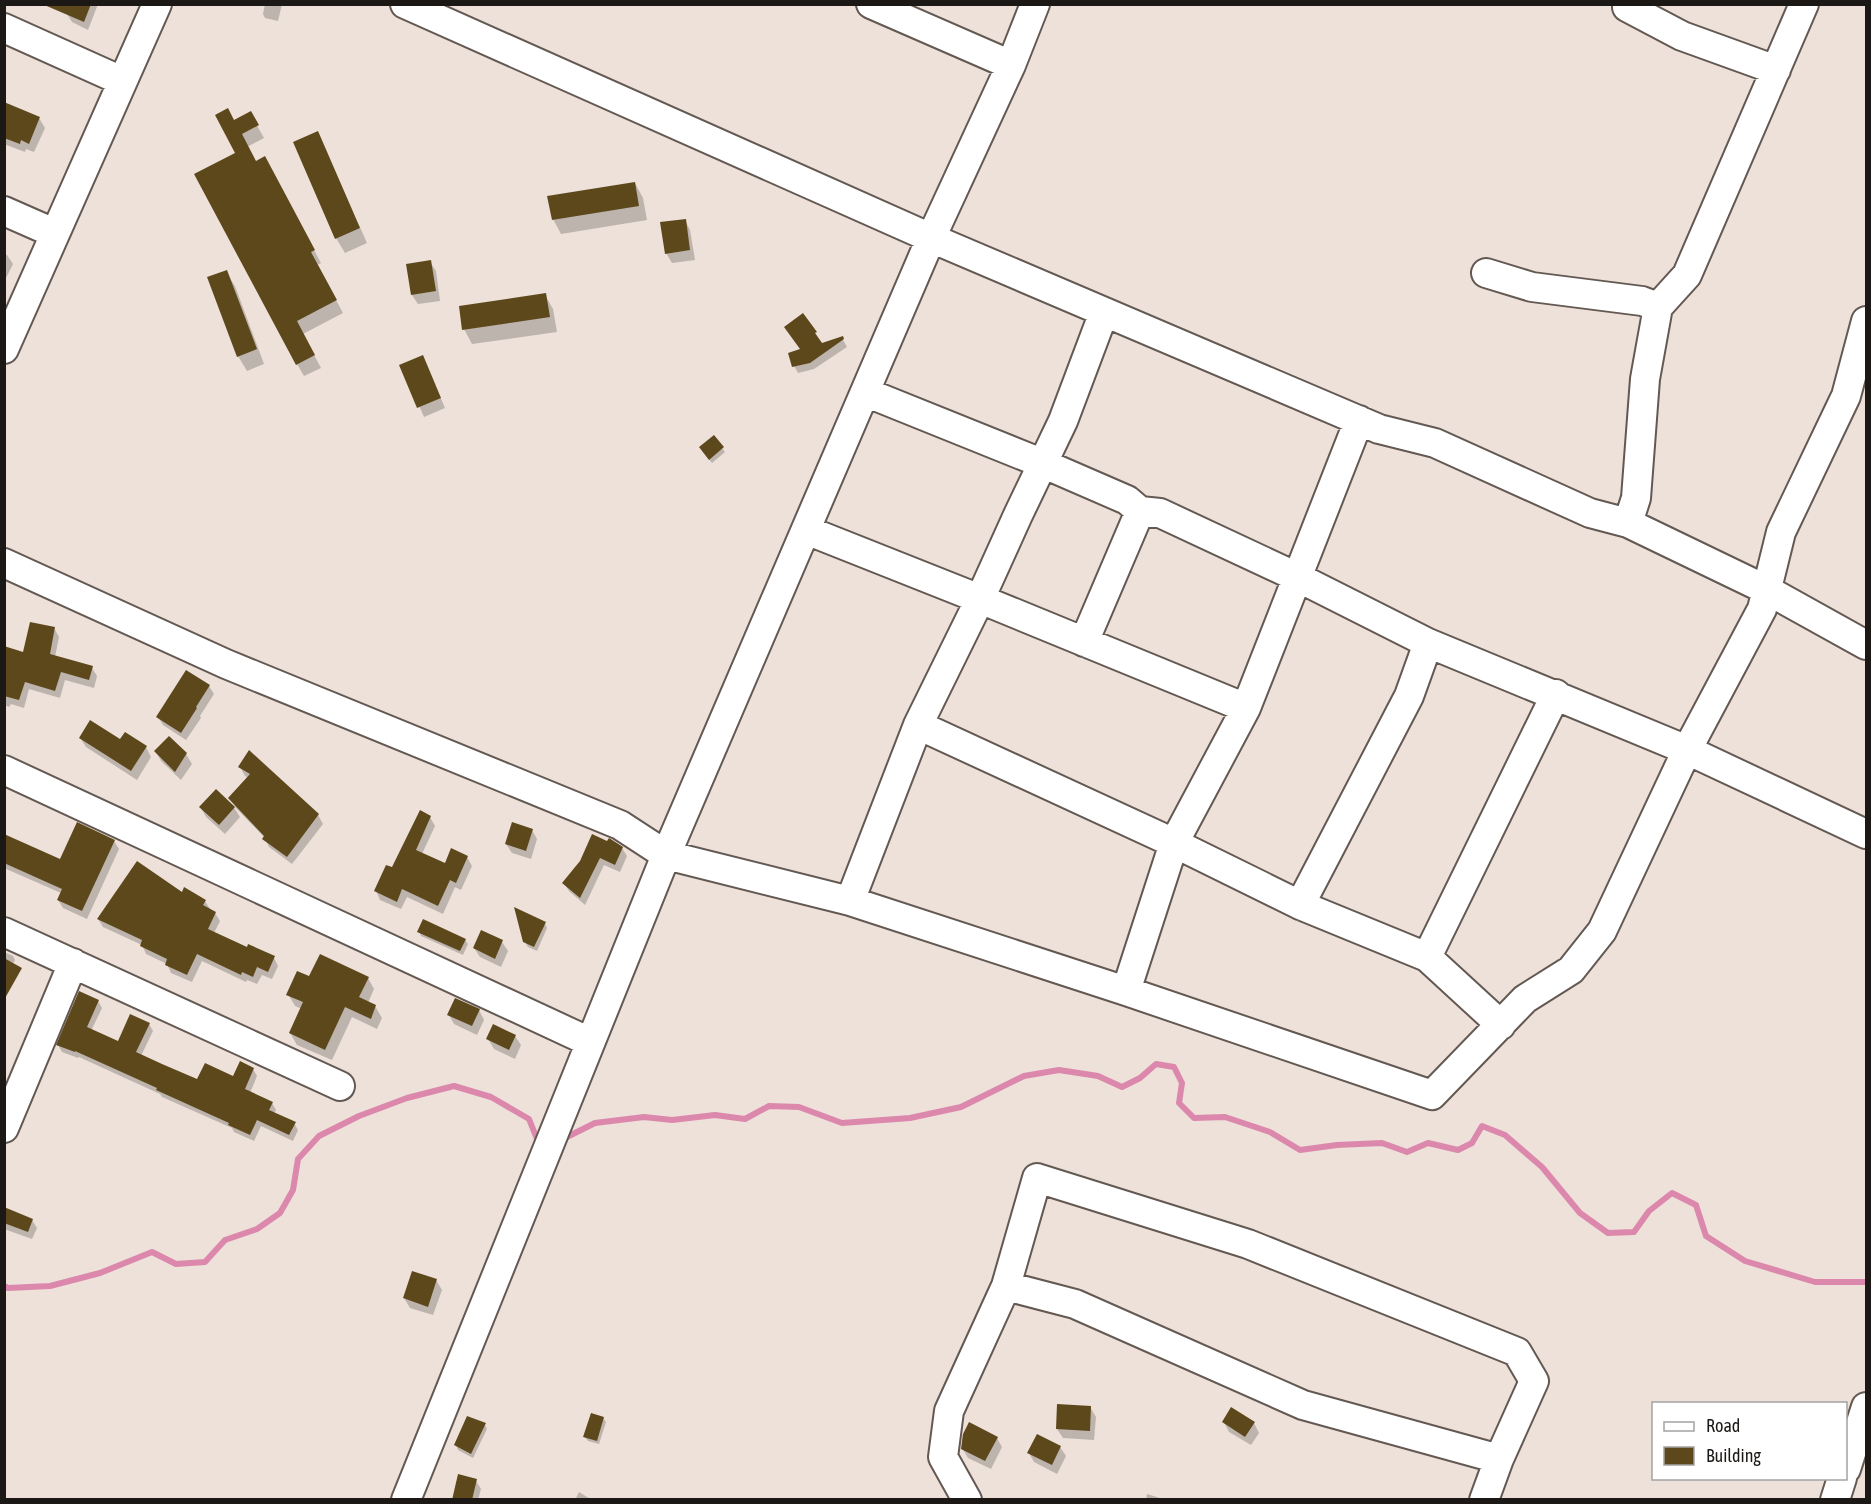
<svg xmlns="http://www.w3.org/2000/svg" width="1871" height="1504" font-family="'Asap Condensed',sans-serif">
  <style>
    .shadow { fill: #0003 }
    .lines { fill: none; stroke-linecap: round; stroke-linejoin: round }
    .stream { stroke: #dc88ac; stroke-width: 6 }
    .building { fill: #5d481c }
    .minor-casing { stroke: #635952; stroke-width: 32 }
    .minor { stroke: #fff; stroke-width: 28 }
  </style>
  <rect width="100%" height="100%" fill="#ede1da"/>
  <!-- shadow -->
  <path class="shadow" d="M71,4H98L88,30L72,22L67,14Z
    M265,4H282L278,21L265,18L263,14Z
    M250,113L264,138L247,147L256,163L272,170L321,263L317,265L343,313L303,334L321,368L304,376L297,364L237,153L234,122Z
    M4,114L39,118L45,128L34,152L26,149L25,152L4,144Z
    M317,133L325,148L367,243L345,253L336,238Z
    M635,183L643,198L647,220L561,234L553,219Z
    M685,220L690,230L695,260L672,263L666,253Z
    M4,254L7,255L13,264L4,282Z
    M430,262L436,271L440,301L418,304L412,295Z
    M226,272L235,286L264,364L247,371L238,356Z
    M545,295L553,309L557,332L472,344L464,329Z
    M786,327L815,333L822,344L842,338L847,347L814,369L798,373L794,366L802,351Z
    M423,357L445,408L424,417L401,365Z
    M714,437L725,452L712,463L703,452Z
    M54,628L59,637L55,657L92,668L97,676L94,688L65,680L60,698L29,689L24,708L11,704L9,707L4,705V648L25,654Z
    M209,686L214,694L200,716L201,718L186,740L163,725L158,717Z
    M80,738L121,741L146,747L151,757L137,780L86,747Z
    M156,752L186,754L192,764L181,780L161,761Z
    M240,767L318,815L323,824L292,864L269,847L265,838L236,808L230,799L249,778L245,776Z
    M216,791L235,809L240,817L225,834L206,817L201,808Z
    M430,817L435,826L422,854L445,865L467,857L472,866L461,890L455,887L443,914L407,897L401,909L380,900L376,891Z
    M532,830L537,839L531,859L512,853L506,844Z
    M4,836L61,861L114,841L119,849L87,919L63,908L58,900L61,893L4,868Z
    M622,848L627,856L620,872L604,865L585,905L569,891L564,883L582,862Z
    M182,894L205,901L210,909L215,913L220,921L214,933L248,949L274,958L278,966L272,979L262,975L257,984L247,980L246,982L202,961L192,982L171,973L167,964L146,954L142,945L103,927L98,919Z
    M545,924L547,928L537,951L528,947L525,942Z
    M419,931L465,940L468,944L463,955L421,936Z
    M502,942L508,951L501,967L480,957L474,948Z
    M4,952L13,956L15,960L6,976L4,975Z
    M310,978H368L374,989L368,1003L375,1006L382,1018L377,1029L352,1017L332,1060L297,1045L290,1033L302,1009L295,1006L288,994Z
    M98,1001L102,1008L91,1031L119,1043L149,1024L153,1031L141,1056L198,1081L234,1078L253,1069L257,1076L250,1093L272,1103L276,1110L274,1114L294,1123L298,1130L293,1141L261,1126L254,1141L234,1132L232,1128L162,1097L160,1094L79,1057L78,1058L62,1052L58,1045Z
    M479,1010L484,1020L477,1035L454,1024L449,1015Z
    M515,1036L521,1045L515,1059L494,1049L488,1039Z
    M4,1209L32,1220L37,1228L32,1239L4,1229Z
    M436,1280L442,1290L433,1315L410,1308L404,1298Z
    M1090,1407L1096,1417L1094,1440L1063,1438L1057,1429Z
    M603,1418L606,1422L599,1444L588,1441L585,1437Z
    M1224,1422L1254,1423L1259,1433L1251,1445L1229,1432Z
    M485,1425L487,1429L473,1458L458,1450L456,1445Z
    M997,1438L1002,1447L991,1469L968,1458L962,1448Z
    M1060,1447L1066,1456L1057,1474L1034,1462L1029,1453Z
    M476,1481L481,1489L478,1500H453Z
    M579,1492L592,1500H575Z
    M1147,1494L1163,1499V1500H1146Z"/>
  <g class="lines">
    <!-- stream -->
    <path class="stream" d="M561,1140L595,1123L644,1117L672,1120L715,1115L745,1119L769,1106L799,1107L842,1123L910,1118L961,1107L1024,1076L1059,1070L1098,1076L1122,1087L1140,1078L1156,1064L1174,1067L1182,1083L1179,1103L1194,1118L1225,1117L1270,1132L1300,1150L1337,1145L1382,1143L1407,1152L1428,1143L1458,1150L1472,1143L1482,1126L1505,1135L1542,1167L1580,1213L1608,1233L1634,1232L1649,1211L1672,1193L1696,1205L1706,1236L1745,1261L1815,1282H1866
      M4,1286L8,1288L50,1286L100,1273L152,1252L176,1264L205,1262L225,1240L257,1229L280,1213L293,1190L298,1159L319,1136L359,1116L407,1098L454,1086L491,1097L529,1119L537,1139"/>
  </g>
  <!-- building -->
  <path class="building" d="M42,4H91L84,22Z
    M4,102L40,117L29,144L21,140L20,144L4,138Z
    M228,108L234,120L251,111L259,125L242,134L256,161L265,156L315,250L311,252L337,300L297,321L315,355L296,365L194,174L235,153L215,115Z
    M318,131L360,228L335,239L293,142Z
    M635,182L639,206L552,220L547,196Z
    M686,219L690,250L665,254L660,222Z
    M431,260L436,291L411,295L406,264Z
    M227,270L257,349L237,357L207,277Z
    M546,293L550,317L462,330L459,306Z
    M803,313L817,332L815,333L822,343L843,336L844,339L810,363L792,367L788,353L800,349L784,327Z
    M423,355L441,398L417,408L399,365Z
    M714,435L724,447L709,460L699,447Z
    M30,622L55,627L50,654L93,666L89,680L61,672L55,691L25,682L19,700L4,696V646L23,652Z
    M186,670L210,685L196,707L197,708L181,733L156,717Z
    M90,720L120,739L125,732L147,746L131,771L79,738Z
    M169,736L187,753L175,772L154,751Z
    M249,750L319,814L287,857L262,839L264,836L228,798L250,774L238,767Z
    M216,789L235,807L219,825L199,807Z
    M420,810L431,816L416,850L445,863L451,848L468,856L456,883L450,880L438,906L402,889L397,902L374,891L386,865L392,867Z
    M77,822L115,840L82,911L57,900L62,889L4,863V834L60,859Z
    M512,822L533,829L526,851L505,844Z
    M592,834L607,841L609,838L623,847L615,865L600,858L580,898L562,883L580,861Z
    M137,861L182,892L184,887L206,900L203,905L216,912L208,929L247,947L248,944L275,956L268,972L257,967L253,977L242,972L241,975L197,954L187,975L165,965L167,959L140,946L142,940L97,919Z
    M514,907L546,922L534,947L523,942Z
    M423,919L466,939L460,951L417,932Z
    M481,930L503,940L495,959L473,948Z
    M320,954L369,977L359,997L376,1005L371,1019L345,1007L325,1050L289,1033L303,1002L286,995L297,971L309,976Z
    M4,958L22,968L4,1000Z
    M79,991L99,1000L87,1027L118,1041L130,1014L150,1023L136,1052L162,1064L197,1079L205,1063L233,1076L240,1061L254,1068L245,1089L273,1102L269,1110L296,1122L289,1135L257,1120L250,1135L228,1125L229,1123L156,1090L157,1088L75,1051V1052L56,1045Z
    M455,998L480,1009L472,1026L447,1015Z
    M493,1024L516,1035L509,1050L486,1039Z
    M4,1207L33,1219L28,1232L4,1223Z
    M412,1271L437,1279L428,1307L403,1298Z
    M1057,1404L1091,1406L1090,1431L1056,1429Z
    M1231,1407L1255,1422L1245,1437L1222,1422Z
    M591,1413L604,1417L597,1441L583,1437Z
    M467,1416L486,1423L471,1454L454,1445Z
    M969,1422L998,1437L985,1461L961,1449L963,1434Z
    M1037,1434L1061,1446L1052,1465L1027,1453Z
    M458,1474L477,1479L472,1500H452Z"/>
  <g class="lines">
    <!-- minor casing -->
    <g class="minor-casing">
      <path id="minor" d="M405,4L931,238L1379,429L1435,443L1590,513L1628,523L1767,590L1866,645
        M871,4L1011,65
        M1628,4L1627,7L1682,36L1776,70
        M4,28L122,81
        M4,211L54,233
        M1486,273L1532,287L1642,301L1658,307
        M4,349L157,4
        M865,392L1044,464L1127,500L1140,511L1160,513L1297,577L1428,643L1687,750L1866,834
        M1628,523L1636,498L1645,379L1658,307L1687,275L1804,4
        M806,530L980,599L1246,708
        M4,563L226,664L620,825L666,855L850,901L1126,991L1432,1095L1525,999L1571,970L1602,931L1687,750L1762,609L1781,532L1846,396L1866,321
        M1084,642L1140,511
        M918,725L1174,843L1300,905L1427,957L1501,1025
        M4,770L590,1042
        M850,901L918,725L980,599L1018,515L1063,421L1104,312
        M1300,905L1409,696L1428,643
        M4,932L340,1086
        M1427,957L1556,694
        M1126,991L1174,843L1246,708L1359,420
        M4,1128L73,963
        M1006,1286L1075,1304L1303,1405L1499,1459
        M1846,1469L1866,1407
        M406,1500L666,855L931,238L1011,65L1035,4
        M967,1500L943,1457L949,1411L1006,1286L1037,1178L1248,1244L1517,1352L1534,1381L1499,1459L1484,1500
        M1835,1500L1842,1478"/>
    </g>
    <!-- minor -->
    <use href="#minor" class="minor"/>
  </g>
  <!-- border -->
  <rect width="1871" height="1504" fill="none" stroke="#1c1816" stroke-width="12"/>
  <!-- legend -->
  <rect x="1652" y="1402" width="195" height="78" fill="#ffffff" stroke="#a4a3a2" stroke-width="1.5"/>
  <rect x="1664" y="1422" width="30" height="9" fill="#ffffff" stroke="#a4a3a2" stroke-width="1.5"/>
  <text x="1706" y="1432" font-size="18" fill="#1c1816">Road</text>
  <rect x="1664" y="1447" width="30" height="18" fill="#5d481c" stroke="#a4a3a2" stroke-width="1.5"/>
  <text x="1706" y="1462" font-size="18" fill="#1c1816">Building</text>
</svg>
